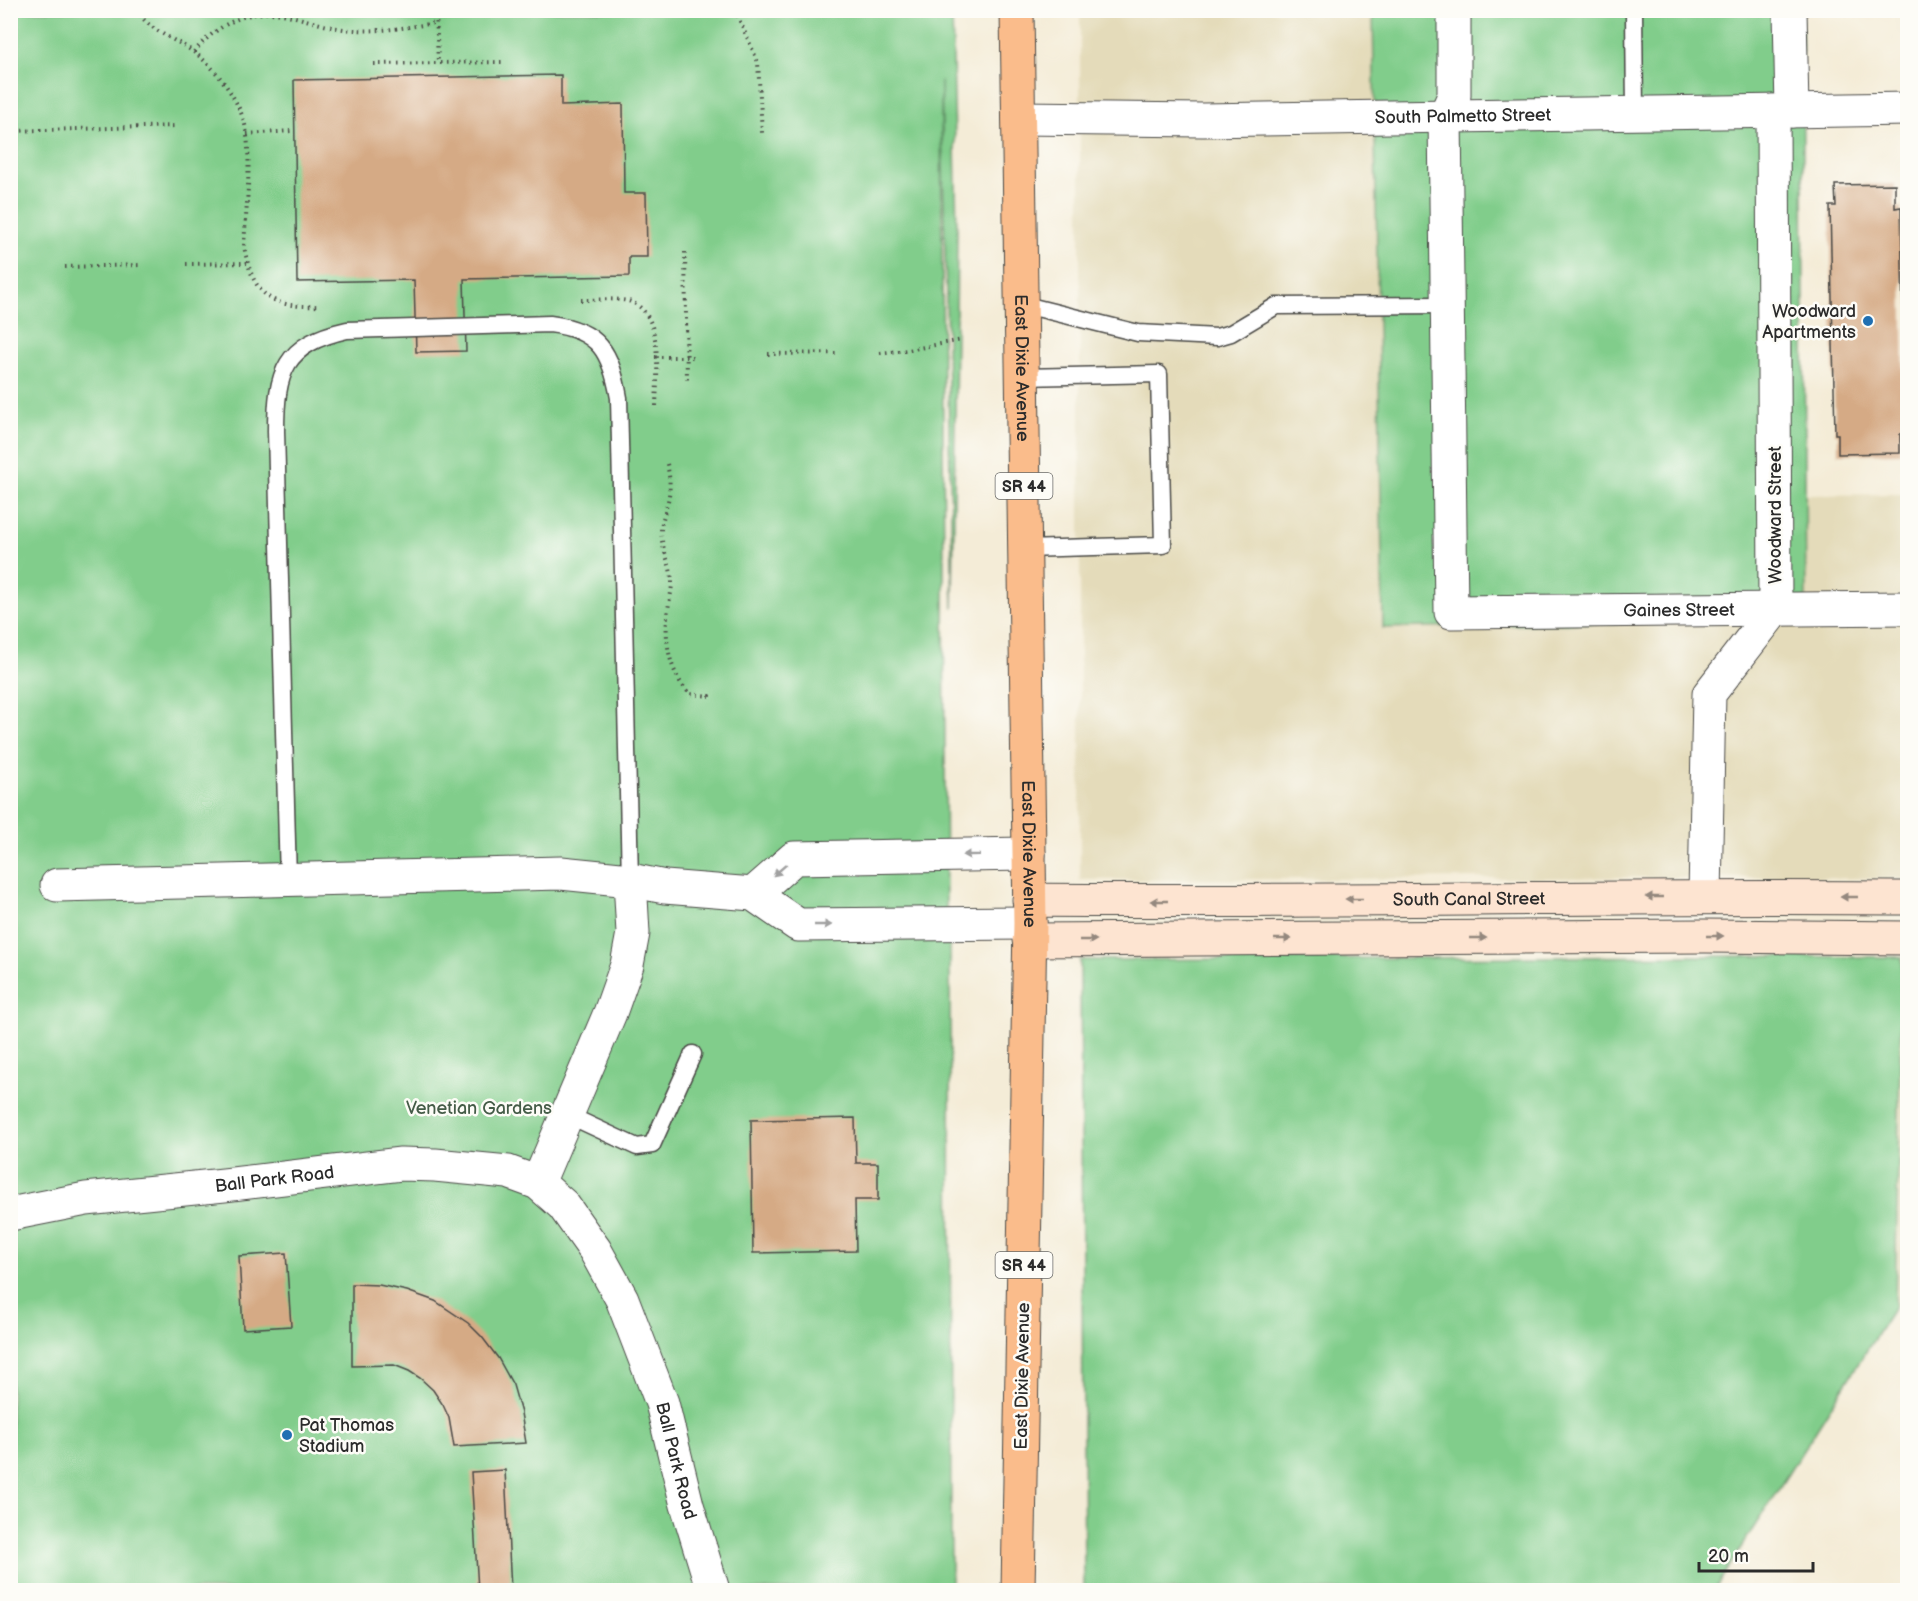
<svg xmlns="http://www.w3.org/2000/svg" width="1918" height="1601" font-family="'Balsamiq Sans',sans-serif">
  <style>
    .built { fill: #e4dbba }
    .green { fill: #81cd8b; stroke: #567c5b; stroke-width: 1.5 }
    .building { fill: #d5aa85 }
    .lines { fill: none; stroke-linecap: round; stroke-linejoin: round }
    .lane-casing { stroke: #494845; stroke-width: 19 }
    .street-casing { stroke: #494845; stroke-width: 35 }
    .secondary-casing { stroke: #494845; stroke-width: 35 }
    .primary-casing { stroke: #494845; stroke-width: 35 }
    .path { stroke: #494845; stroke-width: 4; stroke-dasharray: 1.5 4.5; stroke-linecap: butt }
    .lane { stroke: #fff; stroke-width: 16 }
    .street { stroke: #fff; stroke-width: 33 }
    .secondary { stroke: #fde4d1; stroke-width: 33 }
    .primary { stroke: #fabc8b; stroke-width: 33 }
    .oneway { fill: #a0a0a0 }
    .oneway2 { fill: #94887e }
    .poi-dot { fill: #1f6fb2; stroke: #fdfcf7; stroke-width: 2 }
    .labels { text-anchor: middle; stroke-width: 5; stroke-linejoin: round; paint-order: stroke }
    .shield { fill: #fdfcf7; stroke: #6a6a68; stroke-width: 1.5 }
    .shield-label { font-size: 16px; font-weight: bold; fill: #2b2b2b }
    .street-label { font-size: 18px; fill: #2b2b2b; stroke: #fdfcf7 }
    .poi-label { font-size: 18px; fill: #2b2b2b; stroke: #fdfcf7; text-anchor: end }
    .park-label { font-size: 18px; fill: #455c48; stroke: #fdfcf7 }
  </style>
  <rect width="100%" height="100%" fill="#fdfcf7"/>
  <filter id="ink" filterUnits="userSpaceOnUse"><feTurbulence type="fractalNoise" baseFrequency=".0167" numOctaves="2"/><feDisplacementMap in="SourceGraphic" scale="12" xChannelSelector="R" yChannelSelector="G"/><feConvolveMatrix kernelMatrix="1 2 1 2 8 2 1 2 1" color-interpolation-filters="sRGB"/></filter>
  <filter id="wash" filterUnits="userSpaceOnUse"><feTurbulence type="fractalNoise" baseFrequency=".008" numOctaves="4" result="noise"/><feDisplacementMap in="SourceGraphic" scale="24" xChannelSelector="R" yChannelSelector="G"/><feGaussianBlur stdDeviation="1.35" result="paint"/><feColorMatrix in="noise" values="0 0 0 0 0 0 0 0 0 0 0 0 0 0 0 0 0 1.4 0 .05"/><feComposite in="paint" operator="in"/></filter>
  <g filter="url(#wash)">
    <rect width="100%" height="100%" fill="#f4ecd7"/>
    <!-- built -->
    <path class="built" d="M1080,11H1373L1383,628L1806,618L1805,495L1907,494V879L1705,877L1080,880Z
      M1902,957H1907L1908,1306H1895Z"/>
    <!-- green -->
    <path class="green" d="M11,11H952L957,230L953,608L941,81L946,917L950,916L951,1590H11Z
      M1373,11H1802L1806,618L1383,628Z
      M1705,956L1902,957L1895,1306L1714,1590H1084L1080,960Z"/>
    <g id="blocks">
      <!-- building -->
      <path class="building" d="M561,75V106L623,104L624,193H646L647,257H629V276L464,279L466,351L416,352L414,280L297,282L294,80Z
        M1895,184V208L1901,207L1905,434H1900V453L1838,454V434H1835L1830,206H1836L1835,185Z
        M855,1118L856,1163H878V1200H855L856,1251L753,1253L751,1120Z
        M286,1253L291,1326L243,1329L239,1256Z
        M352,1284L379,1285L407,1291L435,1301L468,1323L482,1337L498,1358L513,1385L521,1413L526,1443L454,1447L449,1418L443,1405L433,1390L420,1378L409,1371L394,1365L352,1366Z
        M505,1470L511,1590H478L471,1472Z"/>
    </g>
  </g>
  <g filter="url(#ink)">
    <use href="#blocks" fill-opacity="0" stroke="#494845" stroke-width="1.5"/>
    <g class="lines">
      <!-- lane casing -->
      <g class="lane-casing">
        <path id="lane" d="M1634,10L1635,114
          M1021,304L1138,333L1217,337L1231,333L1276,306L1446,305
          M1023,377L1159,374L1163,545L1025,549
          M288,880L276,431C276,372 284,344 347,330L550,324C600,330 611,353 619,398L630,880
          M568,1115L637,1147L652,1145L693,1054"/>
      </g>
      <!-- street casing -->
      <g class="street-casing">
        <g id="street">
          <path id="s1" d="M1454,10V96L1445,116L1451,612L1908,608"/>
          <path d="M1790,10L1792,111"/>
          <path id="s2" d="M1019,118L1203,120L1908,109"/>
          <path d="M57,885L561,873L630,880L665,887L753,894L798,925L1030,923"/>
          <path d="M753,894L794,858L1029,854"/>
          <path d="M1705,896L1709,694L1775,609L1773,111"/>
          <path d="M538,1183L610,1013L627,965L633,933L630,880"/>
          <path id="s3" d="M10,1214L86,1199L224,1185L401,1164L435,1165L508,1172L538,1183L563,1205L595,1250L622,1299L662,1403L687,1505L713,1590"/>
        </g>
      </g>
      <!-- secondary casing -->
      <g class="secondary-casing">
        <g id="secondary">
          <path id="s4" d="M1029,900C1322,903 1615,895 1908,898"/>
          <path d="M1029,940L1705,936L1908,938"/>
        </g>
      </g>
      <!-- primary casing -->
      <g class="primary-casing">
        <g id="primary">
          <path id="s5" d="M1017,10L1030,923L1018,1590"/>
        </g>
      </g>
      <!-- path -->
      <path class="path" d="M136,10C153,34 173,37 195,53C218,69 245,108 247,136C251,172 246,210 244,246C253,295 269,308 319,306
        M436,10L438,63
        M735,10L758,62L762,133
        M194,52C217,24 250,7 287,15C309,20 331,29 354,30C381,32 409,27 436,23
        M374,64L502,62
        M10,131L177,126
        M247,134L292,131
        M685,252L687,381
        M186,264L247,263
        M65,267L143,265
        M581,300C596,300 613,298 628,301C666,311 656,380 656,410
        M880,353L908,350L962,340
        M768,354L839,353
        M655,357H693
        M667,464C670,477 671,491 667,505C665,514 661,522 661,531C661,548 671,564 672,581C672,593 668,605 667,617C665,644 670,674 690,694L710,696V701"/>
      <!-- lane -->
      <use href="#lane" class="lane"/>
      <!-- street -->
      <use href="#street" class="street"/>
      <!-- secondary -->
      <use href="#secondary" class="secondary"/>
      <!-- primary -->
      <use href="#primary" class="primary"/>
    </g>
    <!-- one-way arrows -->
    <defs><path id="oneway-solid" d="M-6-.8H1V-3.2L6.5 0L1 3.2V.8H-6Z" transform="scale(1.5)"/></defs>
    <g class="oneway">
      <use href="#oneway-solid" transform="translate(971 855) rotate(179)"/>
      <use href="#oneway-solid" transform="translate(780 870) rotate(139)"/>
      <use href="#oneway-solid" transform="translate(823 925)"/>
    </g>
    <g class="oneway2">
      <use href="#oneway-solid" transform="translate(1654 897) rotate(180)"/>
      <use href="#oneway-solid" transform="translate(1849 897) rotate(-180)"/>
      <use href="#oneway-solid" transform="translate(1354 899) rotate(180)"/>
      <use href="#oneway-solid" transform="translate(1159 901) rotate(180)"/>
      <use href="#oneway-solid" transform="translate(1715 936)"/>
      <use href="#oneway-solid" transform="translate(1478 938)"/>
      <use href="#oneway-solid" transform="translate(1283 939)"/>
      <use href="#oneway-solid" transform="translate(1088 940)"/>
    </g>
  </g>
  <!-- markers -->
  <g class="poi-dot">
    <circle cx="1868" cy="321" r="6"/>
    <circle cx="287" cy="1435" r="6"/>
  </g>
  <g class="labels">
    <!-- shield labels -->
    <g class="shield">
      <rect x="995.5" y="473" width="57" height="26" rx="4.5"/>
      <rect x="995.5" y="1252" width="57" height="26" rx="4.5"/>
    </g>
    <g class="shield-label">
      <text x="1024" y="492">SR 44</text>
      <text x="1024" y="1271">SR 44</text>
    </g>
    <!-- street labels -->
    <g class="street-label">
      <text dy="6" stroke="none"><textPath href="#s2" startOffset="444">South Palmetto Street</textPath></text>
      <text dy="6" stroke="none"><textPath href="#s5" startOffset="358">East Dixie Avenue</textPath></text>
      <text transform="translate(1775 515) rotate(-90)" y="6">Woodward Street</text>
      <text dy="6" stroke="none"><textPath href="#s1" startOffset="832">Gaines Street</textPath></text>
      <text dy="6" stroke="none"><textPath href="#s5" startOffset="844">East Dixie Avenue</textPath></text>
      <text dy="6" stroke="none"><textPath href="#s4" startOffset="440">South Canal Street</textPath></text>
      <text dy="6" stroke="none"><textPath href="#s3" startOffset="267">Ball Park Road</textPath></text>
      <text transform="translate(1022 1376) rotate(-89)" y="6">East Dixie Avenue</text>
      <text dy="6" stroke="none"><textPath href="#s3" startOffset="849">Ball Park Road</textPath></text>
    </g>
    <!-- poi labels -->
    <g class="poi-label">
      <text x="1856" y="317">Woodward<tspan x="1856" dy="21">Apartments</tspan></text>
      <text x="299" y="1431" text-anchor="start">Pat Thomas<tspan x="299" dy="21">Stadium</tspan></text>
    </g>
    <!-- park labels -->
    <g class="park-label">
      <text x="479" y="1114">Venetian Gardens</text>
    </g>
  </g>
  <!-- margin -->
  <rect width="1918" height="1601" fill="none" stroke="#fdfcf7" stroke-width="36"/>
  <!-- scale -->
  <path d="M1699 1562v9h114v-9" fill="none" stroke="#2b2b2b" stroke-width="3"/>
  <text x="1708" y="1562" font-size="18" fill="#2b2b2b" stroke="#fdfcf7" stroke-width="4.5" paint-order="stroke">20 m</text>
</svg>
